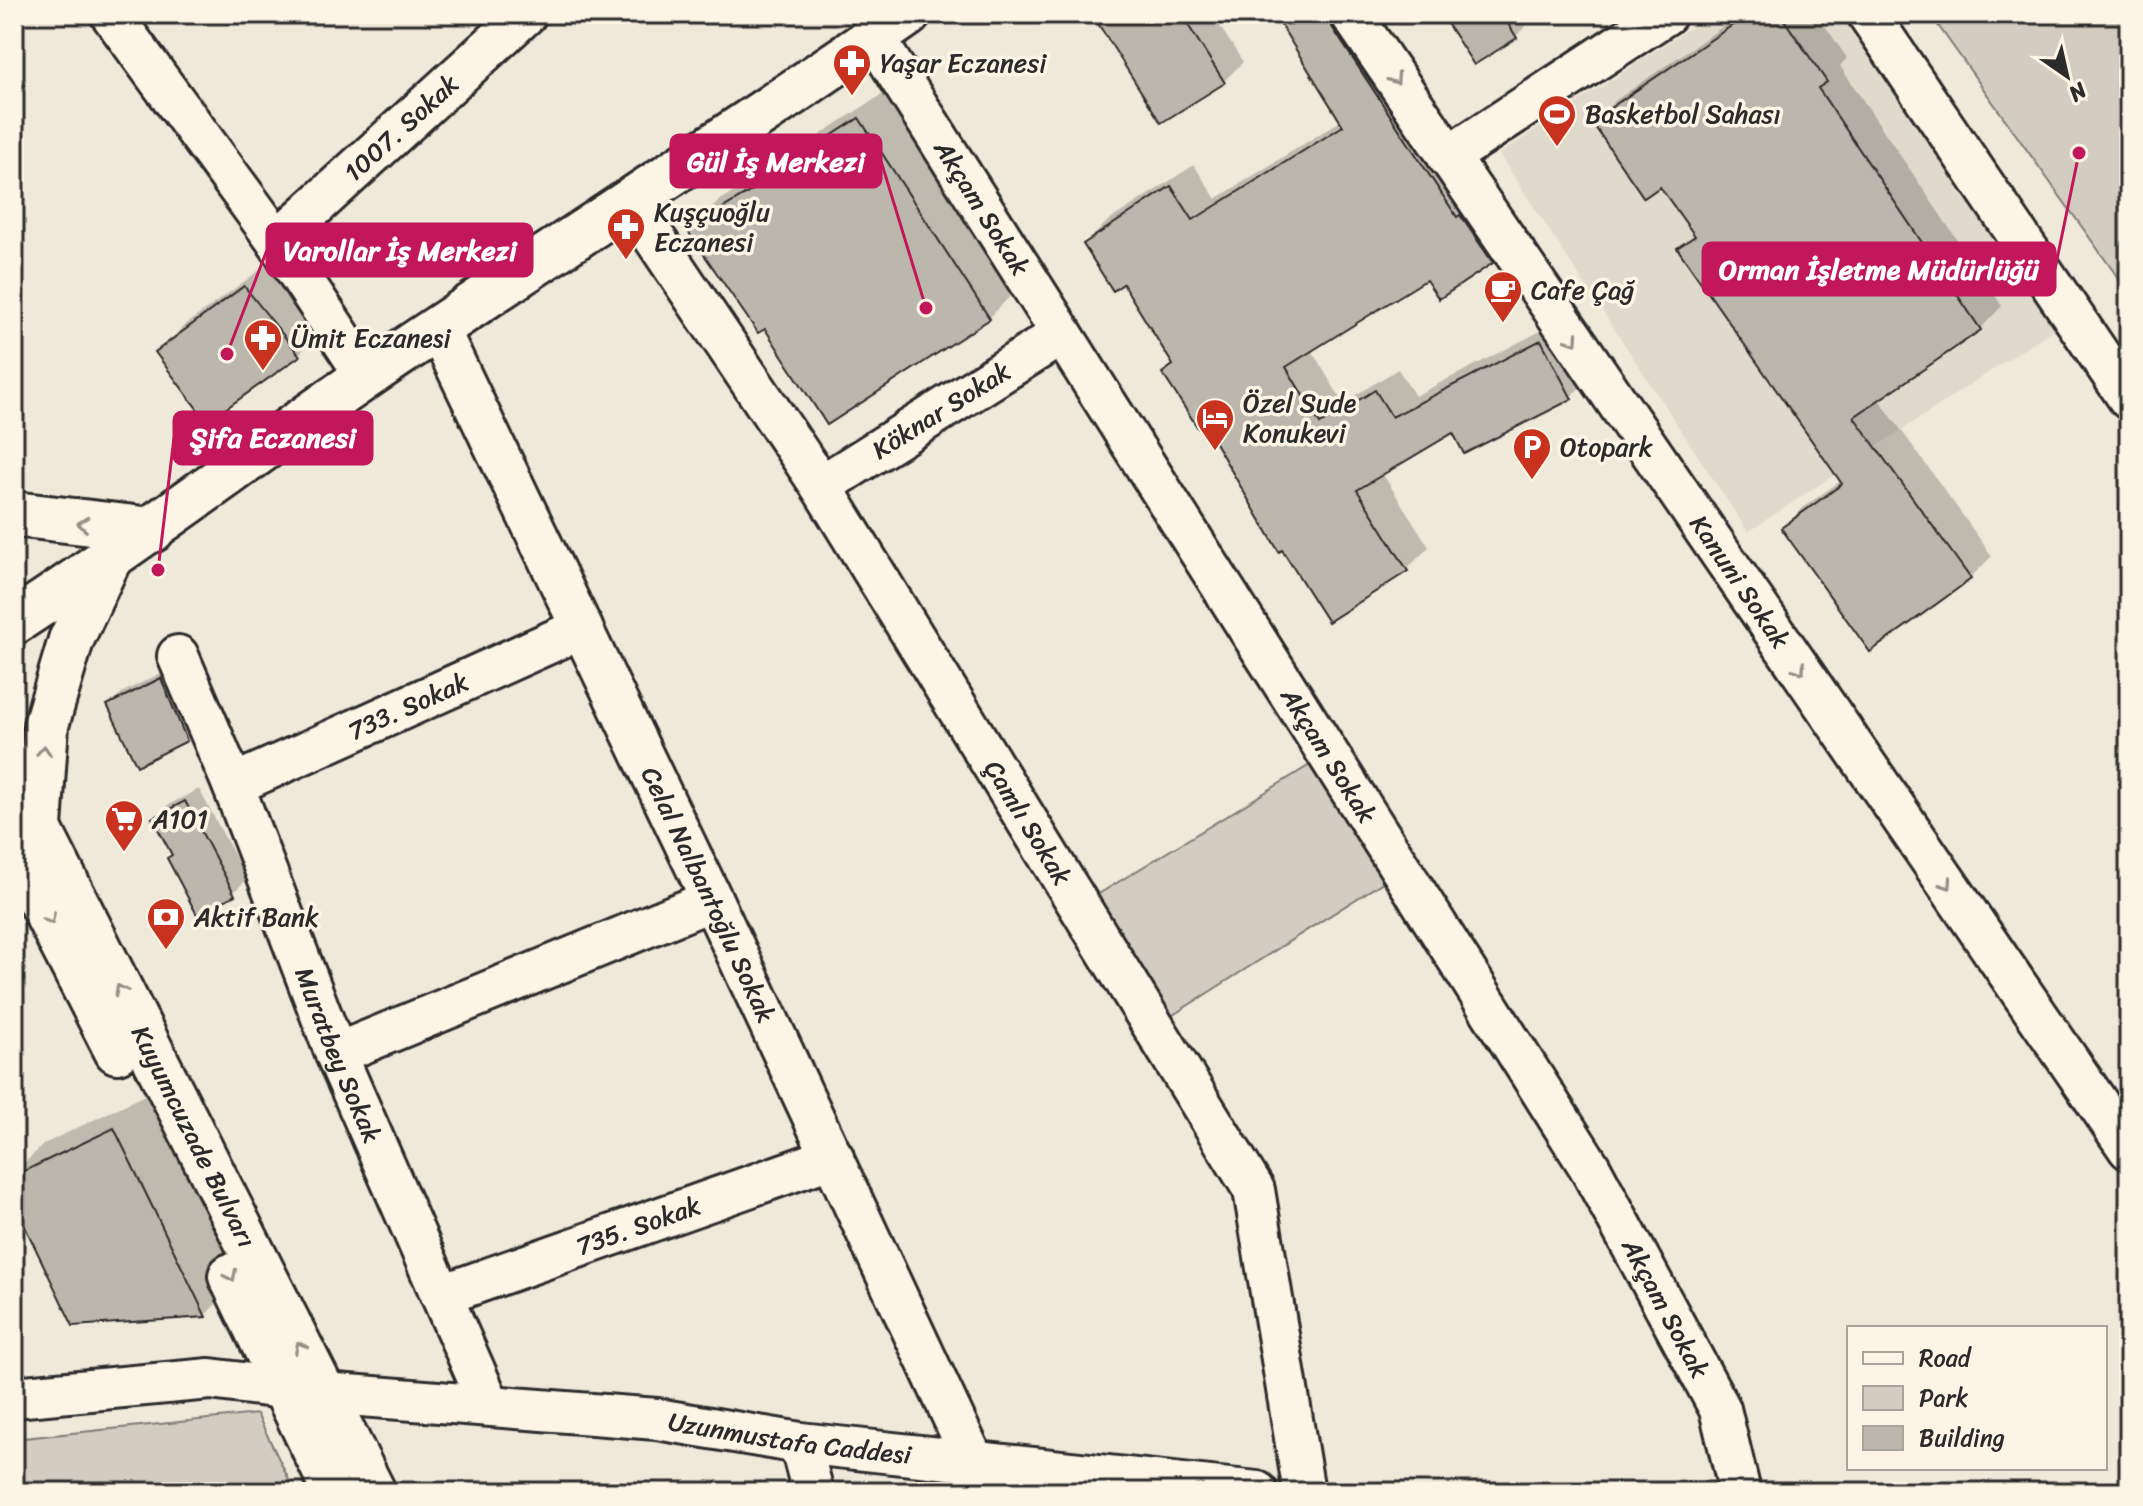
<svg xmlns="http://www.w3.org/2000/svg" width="2143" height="1506" font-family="Sriracha,sans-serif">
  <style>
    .built { fill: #e0dacc }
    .park { fill: #d2cdc0; stroke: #7e7c76; stroke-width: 2 }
    .shadow { fill: #0003 }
    .building { fill: #bcb7ac; stroke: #2b2b2b; stroke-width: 2 }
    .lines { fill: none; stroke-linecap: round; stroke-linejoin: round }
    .minor-casing { stroke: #2b2b2b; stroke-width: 46 }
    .major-casing { stroke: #2b2b2b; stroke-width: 50 }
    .minor { stroke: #fcf5e5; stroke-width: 40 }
    .major { stroke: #fcf5e5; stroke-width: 44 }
    .oneway { stroke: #949088 }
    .labels { text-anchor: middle; stroke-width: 7; stroke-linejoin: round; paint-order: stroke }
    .poi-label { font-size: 26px; fill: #2b2b2b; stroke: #fcf5e5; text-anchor: start }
    .street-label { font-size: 26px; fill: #2b2b2b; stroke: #fcf5e5 }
    .leader { fill: none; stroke: #c2185b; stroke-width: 3 }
    .callout-dot { fill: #c2185b; stroke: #fcf5e5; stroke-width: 3 }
    .callout { fill: #c2185b; stroke: #c2185b; stroke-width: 3 }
    .callout-label { font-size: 28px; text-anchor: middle; font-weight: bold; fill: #fff }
  </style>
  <rect width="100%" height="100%" fill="#efe9da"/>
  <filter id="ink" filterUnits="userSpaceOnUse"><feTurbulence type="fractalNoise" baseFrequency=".0125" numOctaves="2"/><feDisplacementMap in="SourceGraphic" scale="16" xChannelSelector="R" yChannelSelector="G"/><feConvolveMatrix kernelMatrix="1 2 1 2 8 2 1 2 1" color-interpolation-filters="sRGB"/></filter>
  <g filter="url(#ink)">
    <!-- built -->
    <path class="built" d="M1711,14H1846L2054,329L1748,532L1499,154Z"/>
    <!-- park -->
    <path class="park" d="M1930,14H2129V293Z
      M1328,754L1402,870L1154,1027L1079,906Z
      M257,1414L295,1492H14V1439Z"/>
    <!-- shadow -->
    <path class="shadow" d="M1094,14H1212L1243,62L1224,81Z
      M1277,14H1360L1514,239L1492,262L1427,277L1311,349L1343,403L1398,369L1415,396L1564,319L1593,375L1570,397L1454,430L1382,473L1429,547L1407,569L1205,421L1165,373L1174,363L1123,282L1085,244L1108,221L1194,165L1216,199L1342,120Z
      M1444,14H1538L1516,36Z
      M1741,14H1817L1847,58L1840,66L2002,306L1980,329L1878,398L1992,556L1970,578L1783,528L1805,506L1842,480L1680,248L1695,233L1661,184L1594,122L1616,100Z
      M889,90L1018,288L989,318L828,422L765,326L690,230L719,201L812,144L824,132Z
      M272,261L325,328L298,355L158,352L185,325Z
      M175,666L199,726L186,739L109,706L123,692Z
      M199,789L247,879L233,893L155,818L168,805Z
      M153,1091L243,1277L205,1315L14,1200V1173L44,1144Z"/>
    <!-- building -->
    <path class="building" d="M1092,14H1181L1225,83L1161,123Z
      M1274,14H1328L1332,27L1457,217L1460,215L1493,263L1439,299L1426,280L1286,367L1320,424L1375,390L1392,417L1541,340L1572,399L1464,454L1453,433L1357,490L1408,571L1328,622L1282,550L1279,552L1204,424L1198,428L1162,373L1173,365L1123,284L1113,291L1083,244L1171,186L1193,220L1343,126Z
      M1441,14H1502L1517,38L1474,65Z
      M1749,14H1780L1827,82L1818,88L1981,330L1854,417L1971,579L1870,652L1781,528L1842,484L1677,248L1695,236L1660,187L1644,198L1591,121Z
      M859,118L990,319L827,425L765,329L758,333L687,230L794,165L792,161Z
      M244,286L300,356L207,422L155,352Z
      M161,678L187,741L137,766L107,705Z
      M185,801L235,895L197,915L167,858L172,855L152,818Z
      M114,1128L206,1317L73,1326L14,1204V1176Z"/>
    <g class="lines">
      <!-- minor casing -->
      <g class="minor-casing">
        <g id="minor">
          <path d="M111,14L277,241L366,376"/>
          <path id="s1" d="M1351,14L2129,1149"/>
          <path d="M1868,14L2129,399"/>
          <path id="s2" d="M874,37L1589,1166L1720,1409L1740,1492"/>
          <path d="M1448,157L1666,14"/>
          <path id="s3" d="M631,203L821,486L1254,1190L1304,1492"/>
          <path id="s4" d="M277,241L526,14"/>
          <path id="s5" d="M438,328L712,900L974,1462"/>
          <path id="s6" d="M821,486L1062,334"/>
          <path id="s7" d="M178,656L233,785L336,1054L489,1404"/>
          <path id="s8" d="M233,785L582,628"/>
          <path d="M336,1054L712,900"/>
          <path id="s9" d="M442,1295L833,1157"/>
          <path id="s10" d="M14,1397L210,1379L323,1393L657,1419L800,1443L1257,1492"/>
          <path d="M800,1443L813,1492"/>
        </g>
      </g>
      <!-- major casing -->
      <g class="major-casing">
        <g id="major">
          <path d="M14,514L152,530"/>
          <path d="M14,622C136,543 251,455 371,373C549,253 731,137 908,14"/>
          <path id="s11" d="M14,779L373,1492"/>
          <path d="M39,826L46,725L71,640L108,561"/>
          <path d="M14,850L117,1051"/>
          <path d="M231,1276L335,1492"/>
        </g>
      </g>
      <!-- minor -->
      <use href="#minor" class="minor"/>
      <!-- major -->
      <use href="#major" class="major"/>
    </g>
    <!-- one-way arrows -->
    <defs><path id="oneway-chevron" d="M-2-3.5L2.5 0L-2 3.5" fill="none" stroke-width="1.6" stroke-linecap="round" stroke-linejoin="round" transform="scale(2)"/></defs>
    <g class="oneway">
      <use href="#oneway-chevron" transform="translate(1395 79) rotate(56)"/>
      <use href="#oneway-chevron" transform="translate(1573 340) rotate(56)"/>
      <use href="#oneway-chevron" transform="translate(83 524) rotate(-174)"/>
      <use href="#oneway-chevron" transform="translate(1800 669) rotate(56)"/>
      <use href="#oneway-chevron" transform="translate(44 751) rotate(-86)"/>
      <use href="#oneway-chevron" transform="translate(1947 884) rotate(56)"/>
      <use href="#oneway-chevron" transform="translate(50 919) rotate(63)"/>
      <use href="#oneway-chevron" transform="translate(120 990) rotate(-117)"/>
      <use href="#oneway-chevron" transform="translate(231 1276) rotate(64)"/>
      <use href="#oneway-chevron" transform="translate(300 1347) rotate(-117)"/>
    </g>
  </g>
  <!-- icons -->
  <defs>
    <g id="pharmacy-pin" transform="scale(2)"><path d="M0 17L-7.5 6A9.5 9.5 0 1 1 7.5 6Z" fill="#c8321e" stroke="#fcf5e5"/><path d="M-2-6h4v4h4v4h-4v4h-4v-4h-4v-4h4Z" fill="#fff"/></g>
    <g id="stadium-pin" transform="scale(2)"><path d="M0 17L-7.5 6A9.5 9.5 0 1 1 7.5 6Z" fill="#c8321e" stroke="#fcf5e5"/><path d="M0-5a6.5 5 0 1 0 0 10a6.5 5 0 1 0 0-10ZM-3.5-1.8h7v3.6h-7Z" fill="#fff"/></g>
    <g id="cafe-pin" transform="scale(2)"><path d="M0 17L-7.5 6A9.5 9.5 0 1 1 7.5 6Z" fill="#c8321e" stroke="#fcf5e5"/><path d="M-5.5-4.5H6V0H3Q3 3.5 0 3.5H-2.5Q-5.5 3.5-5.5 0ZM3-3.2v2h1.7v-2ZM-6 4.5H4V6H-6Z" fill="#fff"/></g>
    <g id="hotel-pin" transform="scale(2)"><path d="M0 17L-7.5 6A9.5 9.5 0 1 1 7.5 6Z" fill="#c8321e" stroke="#fcf5e5"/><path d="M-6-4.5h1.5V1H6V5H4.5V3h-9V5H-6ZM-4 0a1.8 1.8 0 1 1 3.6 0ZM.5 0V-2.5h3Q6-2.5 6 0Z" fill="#fff"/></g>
    <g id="parking-pin" transform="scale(2)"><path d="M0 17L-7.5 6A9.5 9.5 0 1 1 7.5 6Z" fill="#c8321e" stroke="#fcf5e5"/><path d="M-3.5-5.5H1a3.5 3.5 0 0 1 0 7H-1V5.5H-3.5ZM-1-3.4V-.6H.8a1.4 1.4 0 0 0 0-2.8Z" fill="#fff"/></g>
    <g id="supermarket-pin" transform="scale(2)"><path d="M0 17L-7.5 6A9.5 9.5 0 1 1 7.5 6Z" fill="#c8321e" stroke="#fcf5e5"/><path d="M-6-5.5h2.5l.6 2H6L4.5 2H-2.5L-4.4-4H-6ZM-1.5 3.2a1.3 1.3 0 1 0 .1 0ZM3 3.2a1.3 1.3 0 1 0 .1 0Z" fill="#fff"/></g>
    <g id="bank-pin" transform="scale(2)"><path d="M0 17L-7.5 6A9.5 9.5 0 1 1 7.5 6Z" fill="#c8321e" stroke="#fcf5e5"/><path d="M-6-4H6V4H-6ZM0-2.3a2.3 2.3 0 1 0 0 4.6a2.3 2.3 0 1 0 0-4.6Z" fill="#fff"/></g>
  </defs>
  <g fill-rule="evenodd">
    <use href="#pharmacy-pin" x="852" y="63"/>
    <use href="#stadium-pin" x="1557" y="114"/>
    <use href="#pharmacy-pin" x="626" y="227"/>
    <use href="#cafe-pin" x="1503" y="290"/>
    <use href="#pharmacy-pin" x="263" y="338"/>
    <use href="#hotel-pin" x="1215" y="418"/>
    <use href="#parking-pin" x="1532" y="447"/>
    <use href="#supermarket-pin" x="124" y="819"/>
    <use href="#bank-pin" x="166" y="917"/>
  </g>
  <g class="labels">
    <!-- poi labels -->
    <g class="poi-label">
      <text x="880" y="72">Yaşar Eczanesi</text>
      <text x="1585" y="123">Basketbol Sahası</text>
      <text x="654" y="221">Kuşçuoğlu<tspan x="654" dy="30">Eczanesi</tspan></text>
      <text x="1531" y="299">Cafe Çağ</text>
      <text x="291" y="347">Ümit Eczanesi</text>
      <text x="1243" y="412">Özel Sude<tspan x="1243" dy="30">Konukevi</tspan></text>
      <text x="1560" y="456">Otopark</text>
      <text x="152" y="828">A101</text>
      <text x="194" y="926">Aktif Bank</text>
    </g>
    <!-- street labels -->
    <g class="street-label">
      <text dy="9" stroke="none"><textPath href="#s4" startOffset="168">1007. Sokak</textPath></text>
      <text dy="9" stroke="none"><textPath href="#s2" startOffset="202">Akçam Sokak</textPath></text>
      <text dy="9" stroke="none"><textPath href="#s6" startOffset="142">Köknar Sokak</textPath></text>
      <text dy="9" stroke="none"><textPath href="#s1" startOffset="688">Kanuni Sokak</textPath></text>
      <text dy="9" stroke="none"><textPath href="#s8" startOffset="192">733. Sokak</textPath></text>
      <text dy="9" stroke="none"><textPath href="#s2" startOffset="850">Akçam Sokak</textPath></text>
      <text dy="9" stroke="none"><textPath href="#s3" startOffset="736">Çamlı Sokak</textPath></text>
      <text dy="9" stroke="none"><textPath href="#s5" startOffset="628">Celal Nalbantoğlu Sokak</textPath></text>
      <text dy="9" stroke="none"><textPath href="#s7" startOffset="430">Muratbey Sokak</textPath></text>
      <text dy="9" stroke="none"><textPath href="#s11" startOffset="400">Kuyumcuzade Bulvarı</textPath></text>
      <text dy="9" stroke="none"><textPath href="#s9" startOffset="208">735. Sokak</textPath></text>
      <text dy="9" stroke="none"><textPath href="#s2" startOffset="1498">Akçam Sokak</textPath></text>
      <text dy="9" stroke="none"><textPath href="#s10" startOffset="780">Uzunmustafa Caddesi</textPath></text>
    </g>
  </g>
  <!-- callouts -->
  <path class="leader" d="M926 308L881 161M227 354L267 250M2079 153L2055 269M158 570L174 438"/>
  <g class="callout-dot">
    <circle cx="926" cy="308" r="8"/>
    <circle cx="227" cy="354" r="8"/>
    <circle cx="2079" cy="153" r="8"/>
    <circle cx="158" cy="570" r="8"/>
  </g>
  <g class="callout">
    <rect x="671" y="135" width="210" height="52" rx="8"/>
    <rect x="267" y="224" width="265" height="52" rx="8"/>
    <rect x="1703" y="243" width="352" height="52" rx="8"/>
    <rect x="174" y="412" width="198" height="52" rx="8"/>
  </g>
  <g class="callout-label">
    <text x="776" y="171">Gül İş Merkezi</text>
    <text x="400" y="260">Varollar İş Merkezi</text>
    <text x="1879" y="279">Orman İşletme Müdürlüğü</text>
    <text x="273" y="447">Şifa Eczanesi</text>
  </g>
  <!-- margin -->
  <rect width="2143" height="1506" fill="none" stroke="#fcf5e5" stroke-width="48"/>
  <rect x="24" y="24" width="2095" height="1458" fill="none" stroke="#2b2b2b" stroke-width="3" filter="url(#ink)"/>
  <!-- legend -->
  <rect x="1847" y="1326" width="260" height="144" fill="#fcf5e5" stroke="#a8a49b" stroke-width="2"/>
  <rect x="1863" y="1352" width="40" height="12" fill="#fcf5e5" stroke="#a8a49b" stroke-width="2"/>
  <text x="1919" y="1366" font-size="24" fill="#2b2b2b">Road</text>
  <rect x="1863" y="1386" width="40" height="24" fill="#d2cdc0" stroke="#a8a49b" stroke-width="2"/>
  <text x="1919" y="1406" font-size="24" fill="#2b2b2b">Park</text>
  <rect x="1863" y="1426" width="40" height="24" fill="#bcb7ac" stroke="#a8a49b" stroke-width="2"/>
  <text x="1919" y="1446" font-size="24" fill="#2b2b2b">Building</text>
  <!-- north arrow -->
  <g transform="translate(2067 76) rotate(146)" stroke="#fcf5e5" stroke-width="6" paint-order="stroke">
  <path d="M0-6L14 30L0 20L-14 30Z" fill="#2b2b2b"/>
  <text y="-12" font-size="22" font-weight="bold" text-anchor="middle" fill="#2b2b2b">N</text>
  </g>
</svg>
